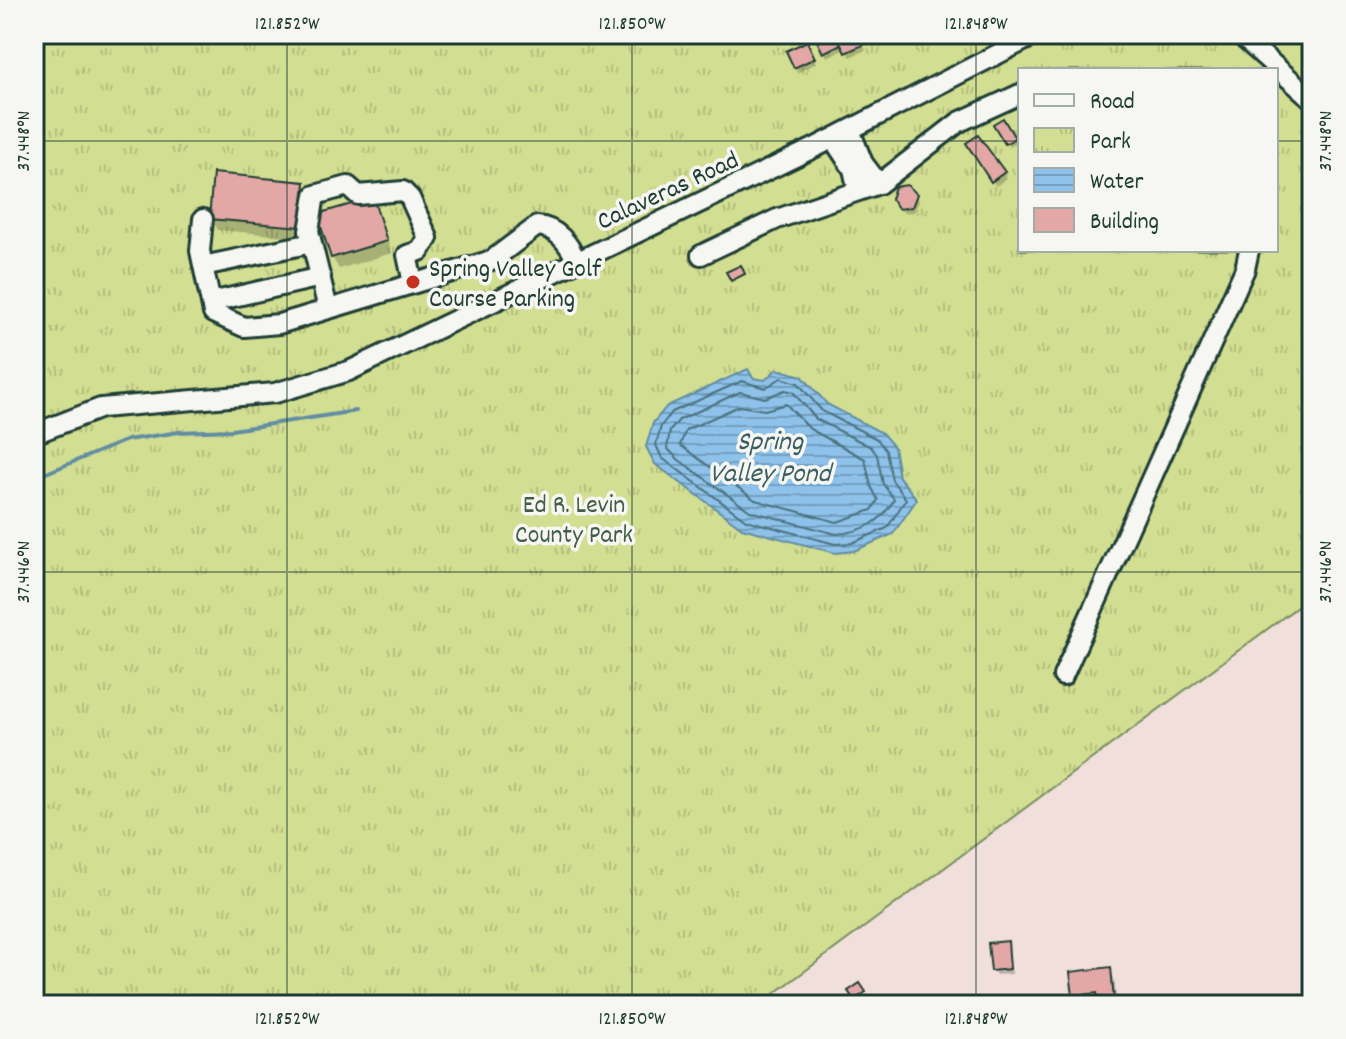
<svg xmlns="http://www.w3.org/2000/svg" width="1346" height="1039" font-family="Dekko,sans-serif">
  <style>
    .park { fill: url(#park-tufts); stroke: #788e62; stroke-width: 2; fill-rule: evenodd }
    .water { fill: url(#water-rules); stroke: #628da2; stroke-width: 2 }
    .shadow { fill: #0003 }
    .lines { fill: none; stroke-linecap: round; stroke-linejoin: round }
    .shore { stroke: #4b727d; stroke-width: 2 }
    .stream { stroke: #628da2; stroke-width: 4 }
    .building { fill: #e3a8a6; stroke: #1f3d34; stroke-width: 2 }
    .minor-casing { stroke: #1f3d34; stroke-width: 24 }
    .minor { stroke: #f6f6f2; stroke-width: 18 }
    .ticks { fill: none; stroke: #1f3d34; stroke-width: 2; stroke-opacity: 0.45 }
    .poi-dot { fill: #c8321e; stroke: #f6f6f2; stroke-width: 3 }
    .labels { text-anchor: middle; stroke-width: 7; stroke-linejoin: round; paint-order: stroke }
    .street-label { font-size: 26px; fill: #1f3d34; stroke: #f6f6f2 }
    .poi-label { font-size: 26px; fill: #1f3d34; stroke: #f6f6f2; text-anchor: start }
    .park-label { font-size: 26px; fill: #435d47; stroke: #f6f6f2 }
    .water-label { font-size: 28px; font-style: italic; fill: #3b5e62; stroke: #f6f6f2 }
    .neatline { fill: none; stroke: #1f3d34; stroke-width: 3 }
    .ticks-label { font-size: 20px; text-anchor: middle; fill: #1f3d34 }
  </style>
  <defs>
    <pattern id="park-tufts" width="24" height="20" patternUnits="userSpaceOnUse" patternTransform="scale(2)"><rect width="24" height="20" fill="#d2de91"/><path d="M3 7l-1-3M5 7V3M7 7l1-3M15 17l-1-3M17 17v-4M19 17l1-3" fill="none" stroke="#b4bf7e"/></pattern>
    <pattern id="water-rules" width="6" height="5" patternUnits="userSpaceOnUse" patternTransform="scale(2)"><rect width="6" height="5" fill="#8ec2eb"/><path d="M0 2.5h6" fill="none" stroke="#739fbf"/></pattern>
  </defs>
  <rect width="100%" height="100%" fill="#f0dfdb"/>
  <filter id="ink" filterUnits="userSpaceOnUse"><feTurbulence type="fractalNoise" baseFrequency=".0125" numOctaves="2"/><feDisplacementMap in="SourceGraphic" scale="16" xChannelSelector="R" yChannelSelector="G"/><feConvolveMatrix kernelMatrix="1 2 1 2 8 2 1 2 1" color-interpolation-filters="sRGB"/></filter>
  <g filter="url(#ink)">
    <!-- park -->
    <path class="park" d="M34,34H1312V596L759,1005H34ZM1020,70H1276V250H1020Z"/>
    <!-- water -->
    <path class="water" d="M748,369L753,378L765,380L777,369L802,376L827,404L882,433L894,447L899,477L917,499L893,534L854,551L835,553L742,528L655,464L646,447L653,423L667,406Z"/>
    <!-- shadow -->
    <path class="shadow" d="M824,34H856L866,50L850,57L845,49L827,57L817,38Z
      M806,44L816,63L799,72L789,52Z
      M1003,120L1016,143L1010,147L996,124Z
      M970,145L1004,173L1007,178L996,186Z
      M304,183L310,195L306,238L218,230L211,218Z
      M916,195L919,201L914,212L904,213L897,204Z
      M372,200L392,253L339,269L332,257Z
      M1007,943L1012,974L996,975L993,970Z
      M1109,970L1114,978L1117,1005H1102L1100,1001L1080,1003L1075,995Z"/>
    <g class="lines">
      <!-- shore -->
      <path class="shore" d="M781,378L798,383L822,411L877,439L886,451L892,480L906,499L887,528L852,543L835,544L746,520L662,458L656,445L661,426L672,412L742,381L765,388Z
        M785,390L793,392L816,419L871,447L877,455L883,484L894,499C882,523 862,532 836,534L750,511L679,460L667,448L670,431L679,420L740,392L765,398Z
        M786,404L810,429L865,459L871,486L878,500L872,510L837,522L755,500L680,445L686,430L739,406L765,410Z"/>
      <!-- stream -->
      <path class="stream" d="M34,478L127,440L179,432L232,430L356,411"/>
    </g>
    <!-- building -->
    <path class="building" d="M820,34H836L841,44L823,53L815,37Z
      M836,34H857L865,44L845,53Z
      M807,41L815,58L794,68L786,51Z
      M1003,118L1015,138L1005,144L993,124Z
      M978,135L1005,172L991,182L966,143Z
      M213,173L305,182L301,227L209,219Z
      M907,185L917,194L912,207L899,209L891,199L895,187Z
      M373,198L387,241L331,258L317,214Z
      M741,265L745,274L731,281L726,272Z
      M1008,941L1010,969L991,971L988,943Z
      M1111,967L1114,1001L1098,1002L1097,993L1073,996L1070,972Z
      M860,983L866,992L854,1000L848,991Z"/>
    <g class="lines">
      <!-- minor casing -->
      <g class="minor-casing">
        <path id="minor" d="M1239,34L1312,99
          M850,130L863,163L879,184
          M833,139L853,169L858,191
          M203,219L200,251L213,313L244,327L279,324L492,260L537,226C556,227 570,244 576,261
          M701,255L777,219L879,184L959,122L1020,94
          M203,266L312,243
          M211,302L321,277
          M328,309L309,231L315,195L348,186L358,195L403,191L410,198L428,238L420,251L407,255L413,283
          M34,434L101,408L275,393L349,371L818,146L1037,34
          M1063,676L1245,269L1249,250"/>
      </g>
      <!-- minor -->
      <use href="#minor" class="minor"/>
    </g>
  </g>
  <!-- ticks -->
  <path class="ticks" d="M287,34V1005M632,34V1005M976,34V1005M34,141H1020M1276,141H1312M34,572H1312M34,1004H1312"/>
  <!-- markers -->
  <circle class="poi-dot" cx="413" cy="282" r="8"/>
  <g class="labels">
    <!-- street labels -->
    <g class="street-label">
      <text transform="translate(667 189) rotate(-25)" y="9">Calaveras Road</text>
    </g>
    <!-- poi labels -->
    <g class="poi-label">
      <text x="429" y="276">Spring Valley Golf<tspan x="429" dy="30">Course Parking</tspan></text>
    </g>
    <!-- park labels -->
    <g class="park-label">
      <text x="574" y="512">Ed R. Levin<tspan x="574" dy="30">County Park</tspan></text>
    </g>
    <!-- water labels -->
    <g class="water-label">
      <text x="770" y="449">Spring<tspan x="770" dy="32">Valley Pond</tspan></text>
    </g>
  </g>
  <!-- margin -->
  <rect width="1346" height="1039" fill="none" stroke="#f6f6f2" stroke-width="88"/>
  <!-- legend -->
  <rect x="1018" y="68" width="260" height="184" fill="#f6f6f2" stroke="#a0aca6" stroke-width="2"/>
  <rect x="1034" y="94" width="40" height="12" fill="#f6f6f2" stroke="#a0aca6" stroke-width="2"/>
  <text x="1090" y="108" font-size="24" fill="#1f3d34">Road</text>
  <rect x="1034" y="128" width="40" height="24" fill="url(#park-tufts)" stroke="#a0aca6" stroke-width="2"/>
  <text x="1090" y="148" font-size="24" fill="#1f3d34">Park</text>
  <rect x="1034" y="168" width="40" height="24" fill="url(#water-rules)" stroke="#a0aca6" stroke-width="2"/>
  <text x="1090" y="188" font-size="24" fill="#1f3d34">Water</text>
  <rect x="1034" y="208" width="40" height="24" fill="#e3a8a6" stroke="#a0aca6" stroke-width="2"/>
  <text x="1090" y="228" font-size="24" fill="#1f3d34">Building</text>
  <rect x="44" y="44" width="1258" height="951" class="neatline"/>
  <g class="ticks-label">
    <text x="287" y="29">121.852°W</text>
    <text x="632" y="29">121.850°W</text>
    <text x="976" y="29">121.848°W</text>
    <text transform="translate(22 141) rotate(-90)" y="7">37.448°N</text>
    <text transform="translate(1324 141) rotate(-90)" y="7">37.448°N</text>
    <text transform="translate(22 572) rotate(-90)" y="7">37.446°N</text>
    <text transform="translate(1324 572) rotate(-90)" y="7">37.446°N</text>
    <text x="287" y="1024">121.852°W</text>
    <text x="632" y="1024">121.850°W</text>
    <text x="976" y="1024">121.848°W</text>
  </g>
</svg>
